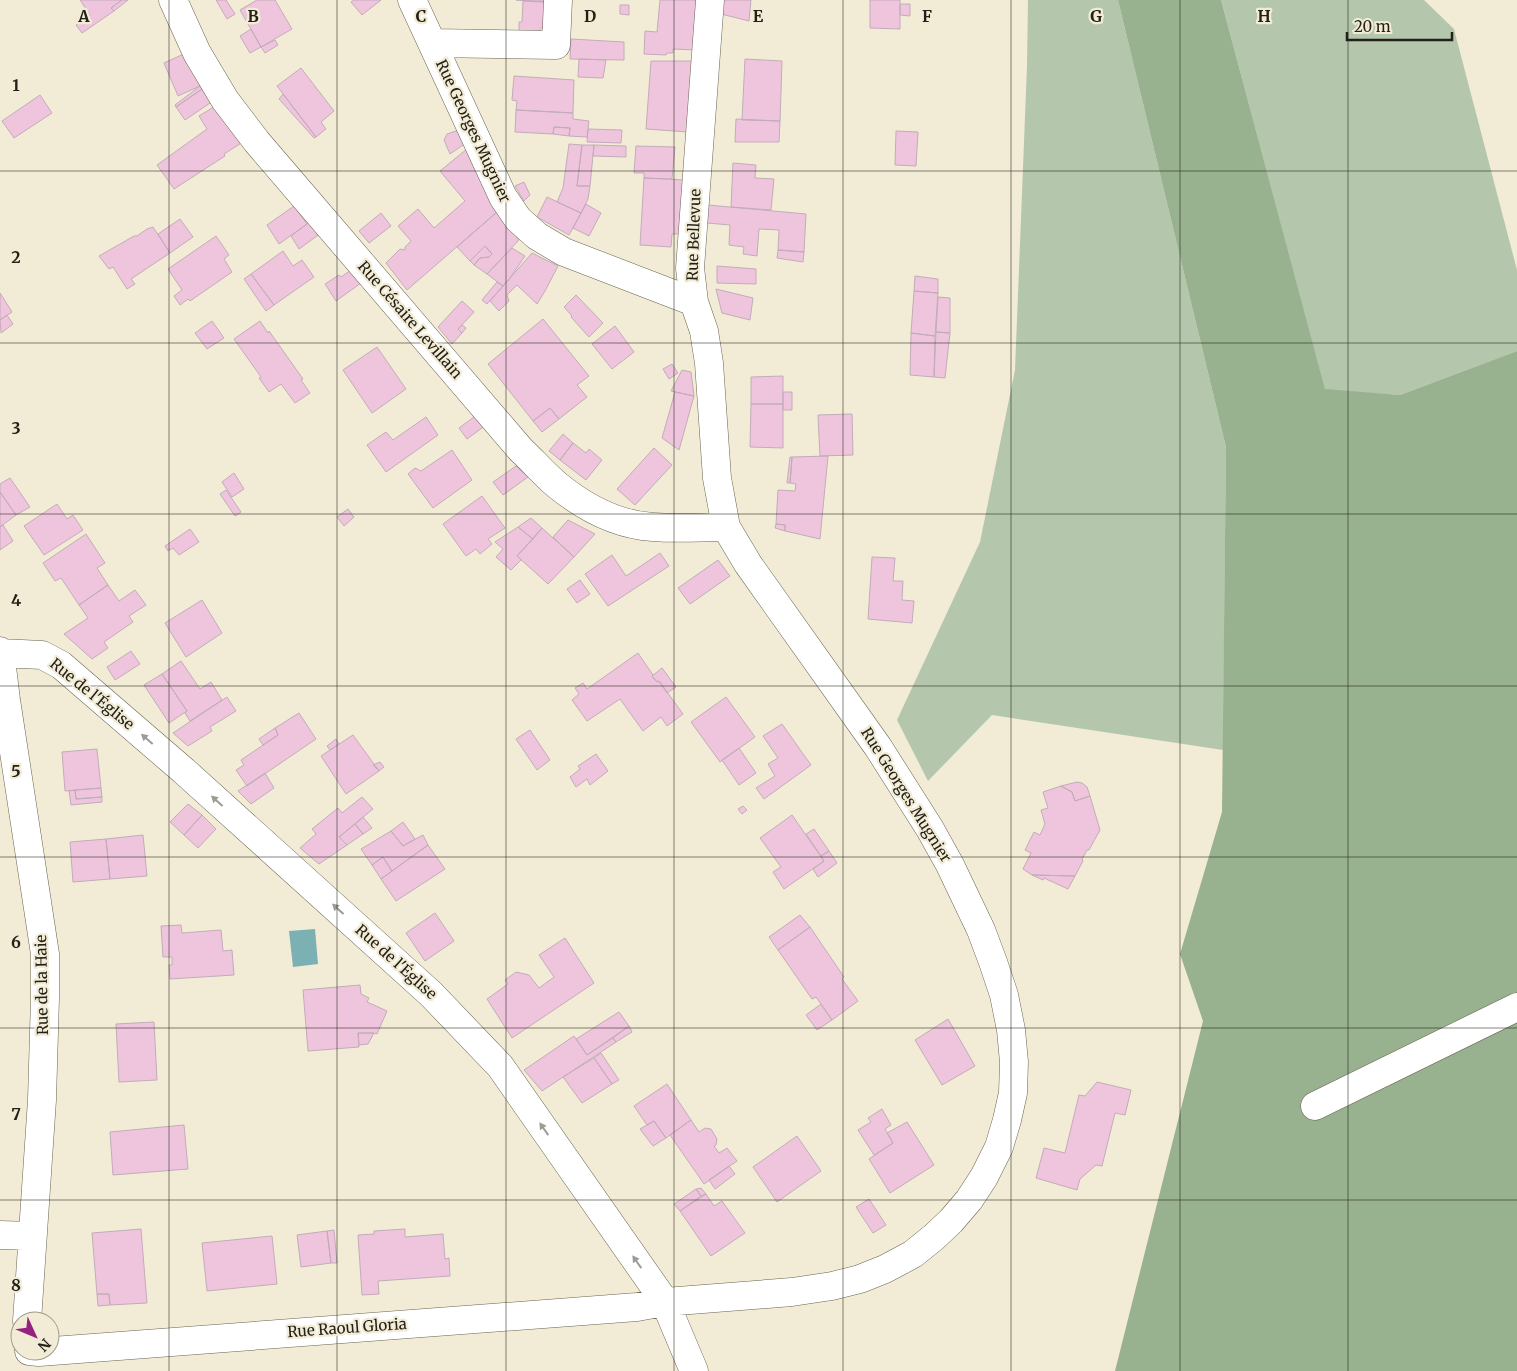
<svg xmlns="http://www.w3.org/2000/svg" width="1517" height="1371" font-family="Merriweather,serif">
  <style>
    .green { fill: #b4c7ad }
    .forest { fill: #98b18e }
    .water { fill: #7bb1b3 }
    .building { fill: #efc5dd; stroke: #c2acb8 }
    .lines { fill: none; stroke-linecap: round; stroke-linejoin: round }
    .minor-casing { stroke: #696451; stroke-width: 29 }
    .minor { stroke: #fff; stroke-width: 28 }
    .oneway { fill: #9c9b97 }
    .grid { fill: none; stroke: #232018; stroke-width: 1; stroke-opacity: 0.55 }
    .labels { text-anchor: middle; stroke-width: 4.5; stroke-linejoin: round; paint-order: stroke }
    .street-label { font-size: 15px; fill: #232018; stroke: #f2ecd6 }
    .grid-label { font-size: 16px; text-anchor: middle; font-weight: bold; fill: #232018; stroke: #f2ecd6; stroke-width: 4.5; stroke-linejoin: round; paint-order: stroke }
  </style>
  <rect width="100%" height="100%" fill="#f2ecd6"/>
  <!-- green -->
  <path class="green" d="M1028,0H1118L1226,447L1223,750L992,715L928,781L897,720L980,542L1015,370L1027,66Z
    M1221,0H1424L1454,29L1517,270V351L1400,395L1325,390Z"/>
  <!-- forest -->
  <path class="forest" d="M1118,0H1221L1325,389L1400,395L1517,351V1371H1115L1203,1021L1180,954L1222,812L1226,447Z"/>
  <!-- water -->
  <path class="water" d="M315,929L318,964L293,967L289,931Z"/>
  <!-- building -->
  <path class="building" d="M80,0H122L111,8L114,11L82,33L76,25L90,15Z
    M122,0H128L114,11L111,8Z
    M216,0H226L235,14L227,19Z
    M257,0H275L292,29L261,47L240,10Z
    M354,0H381L362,15L351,2Z
    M516,0H545V2Z
    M660,0H699L695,50L673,49V53H667L666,55L644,54L645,31L657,32Z
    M722,0H751L749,21L721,14Z
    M870,0H900V29L870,28Z
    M523,1L545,2L544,25L537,33L519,32V22H522Z
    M900,4H910V16L900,15Z
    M620,5H629V15L620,14Z
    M251,29L261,47L250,53L240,36Z
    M571,39L624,42V60L570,59Z
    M275,40L278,45L265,53L261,47Z
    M186,53L200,86L178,96L164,63Z
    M579,59L606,60L603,78L578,77Z
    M745,59L782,61L780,121L742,120Z
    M651,61H694L688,132L646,129Z
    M301,68L334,111L321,122L326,129L316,137L277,86Z
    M514,76L574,80L573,113L516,110L517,101L512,100Z
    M200,86L202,89L176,107L175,105Z
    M202,89L213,101L185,120L176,107Z
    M283,94L316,137L314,138L279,99Z
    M40,95L52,113L14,138L2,121Z
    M217,105L243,142L224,154L225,156L174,189L157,165L207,129L199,116Z
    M516,110L573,113V119L589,121L587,137L569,136L570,128L554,127L553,134L515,132Z
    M736,119L780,121L779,142H735Z
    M554,127L570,128L569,136L553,134Z
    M588,129L622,130L621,143L587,142Z
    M459,130L466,143L450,154L444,140L447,134Z
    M896,131L918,132L916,166L895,165Z
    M569,144L582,145L577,186H590L588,199L581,213L557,202L563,188Z
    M582,145H594L590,186H577Z
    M594,145L626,146V157L593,156Z
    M636,146L675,147L672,179L644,178V173H634Z
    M468,148L497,212L407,290L386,263L400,249L405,250V247L411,241L398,226L418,209L434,228L465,201L440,171Z
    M733,163L756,165L755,178L774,179L771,210L731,207Z
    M644,178L685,180L680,234H672L671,247L640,245Z
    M524,182L530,195L524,201L515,186Z
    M547,197L581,213L569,235L537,217Z
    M586,204L601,213L589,236L573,228Z
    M708,205L806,214L804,252L778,250L779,230L759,229L757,256L743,254L744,247L729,245L730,225L707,223Z
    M294,206L307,224L279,244L267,225Z
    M497,212L519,240L487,274L474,265L480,258L489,257L492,254L485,246L470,261L457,247Z
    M381,213L391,226L369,243L359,231Z
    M180,219L193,237L170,253L158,234Z
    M311,221L321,233L299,249L291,236Z
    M153,227L170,253L131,279L135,284L127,289L113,267L109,269L99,256L134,236H137L147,229Z
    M216,236L229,255L224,259L232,272L190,301L188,299L180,305L174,296L182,290L168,269Z
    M485,246L492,254L489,257L480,258L474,265L470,261Z
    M512,248L525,256L510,278L503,286L487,274Z
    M778,250L804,252L803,262L777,258Z
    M283,251L293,266L302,260L314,277L274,305L251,274Z
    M532,253L558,266L545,291L537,304L517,285L507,295L509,301L499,311L490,301Z
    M717,266L756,269V284L717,283Z
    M351,270L361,283L336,301L325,284L339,275L341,277Z
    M251,274L274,305L266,311L244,279Z
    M915,276L938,279V293L914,291Z
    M497,282L503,286L487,304L482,300Z
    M716,289L753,298L750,320L722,313Z
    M914,291L938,293L935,336L911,333Z
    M0,293L12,312L0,320Z
    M576,295L603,323L589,337L571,317L572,316L564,307Z
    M938,297L950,298V333L936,332Z
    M462,301L474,312L458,329L462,333L452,344L438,327Z
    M7,315L13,324L1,333L0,320Z
    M543,319L589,376L577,385L587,397L559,419L550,408L533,421L488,364Z
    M212,321L224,338L207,349L195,333Z
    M260,321L268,333L269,331L303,379L301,380L310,393L295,403L281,384L269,392L259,378L261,377L234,339Z
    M462,325L466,328L462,333L458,329Z
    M615,326L634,352L612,369L592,344Z
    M936,332L950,333L945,378L934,377Z
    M911,333L935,336L934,377L910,375Z
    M377,347L406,389L372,413L343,370Z
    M672,364L678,373L669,379L663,369Z
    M682,370L691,372L694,396L671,391Z
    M783,376V404H751V377Z
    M675,392L694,396L679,450L662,438Z
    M783,392H792V410H783Z
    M751,404H783V448L750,447Z
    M550,408L559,419L542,432L533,421Z
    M478,414L486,425L467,439L459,428Z
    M852,414L853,455L820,456L818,415Z
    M426,417L438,435L386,472L367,445L386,432L393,440Z
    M563,434L573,443L560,460L549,451Z
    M573,443L586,453L589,449L602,460L586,480L560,460Z
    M654,448L672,465L635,505L617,489Z
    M452,450L472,480L433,508L408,474L415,468L421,471Z
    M828,456L820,539L785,531V525L776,524L778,490L795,491L796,484L790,483L792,457Z
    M790,457H792L790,483H787Z
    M516,466L528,477L503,495L493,482Z
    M234,473L244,489L232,497L222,482Z
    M10,478L30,507L16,515L0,492V484Z
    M226,490L241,512L235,516L220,494Z
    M0,492L16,515L0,527Z
    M482,496L505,528L488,539L492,544L480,554L476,549L466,556L443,524Z
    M57,504L67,519L73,515L83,530L44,555L24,526Z
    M348,509L354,517L344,526L337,517Z
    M531,518L542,528L533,539L518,527Z
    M568,520L595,534L574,557L553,537Z
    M776,524L785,525V531L775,528Z
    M3,525L13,541L0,550V527Z
    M518,527L533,539L517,556L521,560L511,570L496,557L503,549L495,542Z
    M542,528L574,557L548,584L517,556Z
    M190,529L199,542L179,555L173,548L168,551L165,546Z
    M86,534L105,563L97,568L108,585L79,605L61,578L55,581L43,563Z
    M660,553L669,566L608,606L585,574L612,555L626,576Z
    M872,557L895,558L893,581H903L902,600L914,601L912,623L868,619Z
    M718,560L730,576L690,604L678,588Z
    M580,580L590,594L577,603L567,589Z
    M108,585L119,601L135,590L146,605L129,616L133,622L104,642L108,648L92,659L64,634L88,618L79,605Z
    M202,600L222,633L186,657L165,623Z
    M131,651L140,664L115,680L107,667Z
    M638,653L653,675L652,676L657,682L659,681L683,714L667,726L661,717L643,731L620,699L587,721L572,700L579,694L575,688L583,683L587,689Z
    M181,661L200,689L211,682L222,700L190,721L185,713L187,711L162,674Z
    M662,668L676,687L667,693L659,681L657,682L652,676Z
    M162,674L187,711L169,723L144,685Z
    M227,697L236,711L210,727L212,731L188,746L173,733Z
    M726,697L755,737L720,762L691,722Z
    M299,713L316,739L247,786L236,770L244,765L241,760L278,735L275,728Z
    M782,724L811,765L764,799L756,788L775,776L768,764L778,758L763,736Z
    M275,728L278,735L263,745L259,739Z
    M530,730L550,760L537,770L516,739Z
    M353,735L379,771L346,794L321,756Z
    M336,739L339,744L330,750L327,746Z
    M739,748L756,773L739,785L722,760Z
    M97,749L101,788L65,791L62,752Z
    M596,754L608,771L590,785L587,779L576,787L570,777L580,769L578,766Z
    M380,762L384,767L379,771L373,765Z
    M265,773L274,788L251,804L238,791Z
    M1077,782L1082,783L1087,787L1090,796L1075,801L1072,792L1061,786Z
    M1061,786L1072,792L1075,801L1090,796L1100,830L1089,850H1087L1082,859L1083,861L1075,876L1032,875L1023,869L1031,853L1025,850L1034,832L1040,835L1045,824L1041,810L1048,808L1043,792Z
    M101,788L102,797L76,799L75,790Z
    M75,790L76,799L102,797V802L71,805L69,791Z
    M362,797L373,809L339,837L347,845L319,864L300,848L316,834L312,829L338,808L342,813Z
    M188,804L202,815L184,835L170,822Z
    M743,806L747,810L742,814L738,809Z
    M202,815L216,829L198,848L184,835Z
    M792,815L824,861L784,889L773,872L781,867L760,838Z
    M363,817L372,828L363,834L355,824Z
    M403,822L415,839L403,846L391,831Z
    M355,824L363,834L347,845L339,837Z
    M814,829L829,851L821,856L806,834Z
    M391,831L403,846L423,835L428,845L392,871L383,857L372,865L361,849Z
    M143,835L147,876L110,879L106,839Z
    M106,839L110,879L73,882L70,842Z
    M428,845L445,869L396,901L381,879Z
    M829,851L837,863L818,877L813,869L824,861L821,856Z
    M383,857L392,871L381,879L372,865Z
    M1032,875L1075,876L1068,889L1044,878L1043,880Z
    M435,913L454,941L425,961L406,933Z
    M800,915L810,927L778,950L769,937Z
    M181,925L182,933L221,930L223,951L232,950L234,975L170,979L169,965H172V957H163L161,926Z
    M810,927L844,977L842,979L858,1001L832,1020L816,997L812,999L778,950Z
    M565,938L594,983L512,1038L487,999L508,984L505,980L516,972L529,975L539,988L554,977L539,955Z
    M360,985L361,994L369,998L367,1002L387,1011L377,1034L373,1033H358L359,1047L308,1051L303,990Z
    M821,1004L832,1020L817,1030L806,1015Z
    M619,1012L629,1026L587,1055L576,1039Z
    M948,1019L975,1066L942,1085L915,1040Z
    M154,1022L157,1080L119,1082L116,1024Z
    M629,1026L632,1032L616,1042L613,1038Z
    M358,1033H374L368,1044L359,1045Z
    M574,1036L587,1055L613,1038L616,1042L542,1091L524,1070Z
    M601,1053L619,1080L612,1084L594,1058Z
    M594,1058L612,1084L582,1103L563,1077Z
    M1097,1082L1131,1090L1125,1115L1115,1113L1102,1166L1096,1165L1080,1179L1077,1190L1036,1178L1044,1148L1065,1153L1079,1095L1085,1096Z
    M667,1084L691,1120L666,1138L654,1121L647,1125L634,1106Z
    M882,1109L891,1125L885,1129L893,1143L874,1155L858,1130L871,1122L868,1118Z
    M691,1120L699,1132L705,1128L711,1129L717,1139L716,1145L714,1146L719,1153L727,1148L737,1161L704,1184L670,1135Z
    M654,1121L666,1138L653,1146L640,1129Z
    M907,1122L934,1165L890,1193L869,1159L893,1143L887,1133Z
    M184,1125L188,1169L113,1175L110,1132Z
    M797,1136L821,1171L777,1202L753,1167Z
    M729,1166L735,1174L715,1189L709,1180Z
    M701,1188L706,1194L701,1196L696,1189Z
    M696,1189L701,1196L680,1211L674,1204Z
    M706,1194L714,1206L722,1201L745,1233L711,1256L680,1211Z
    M869,1199L886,1225L873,1233L856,1207Z
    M141,1229L147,1303L110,1305L109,1294H97L92,1233Z
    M405,1229V1237L443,1234L445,1259L449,1258L450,1276L378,1281L379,1294L362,1295L358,1235L374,1234V1231Z
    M334,1230L337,1263H331L327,1231Z
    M327,1231L331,1263L301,1267L297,1235Z
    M272,1236L277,1284L207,1291L202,1243Z
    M97,1294H109L110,1305L98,1306Z"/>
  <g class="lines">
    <!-- minor casing -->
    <g class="minor-casing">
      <path id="minor" d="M173,0L197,53L225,100L257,142L521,450C533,461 544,474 557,485C584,507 618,525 653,527C677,529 702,527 726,527
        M412,0L503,197L518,219L537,236L564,252L694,302
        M432,43L556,45L558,0
        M0,651L6,700L45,954V998L42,1100L27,1321
        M1,653L42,655L61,665L184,771L431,994L500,1066L665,1302L694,1371
        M1315,1106L1517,1007
        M0,1235L32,1236
        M29,1351L39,1352L637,1307L665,1302L792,1292L832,1286L860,1279L885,1269L913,1254L934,1237L951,1221L969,1200L984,1177L999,1147L1007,1120L1013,1093L1014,1062L1011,1030L1004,995L993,962L981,930L950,865L930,829L878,747L748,564L726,527L717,478L709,363L704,331L694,302L690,268L710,0"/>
    </g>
    <!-- minor -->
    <use href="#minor" class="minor"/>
  </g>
  <!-- one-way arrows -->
  <defs><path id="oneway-solid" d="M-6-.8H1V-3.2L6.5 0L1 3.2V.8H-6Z" transform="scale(1.25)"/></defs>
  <g class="oneway">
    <use href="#oneway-solid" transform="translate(147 739) rotate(-139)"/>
    <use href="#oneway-solid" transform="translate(217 801) rotate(-138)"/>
    <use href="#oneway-solid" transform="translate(338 909) rotate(-138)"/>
    <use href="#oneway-solid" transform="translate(544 1129) rotate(-125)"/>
    <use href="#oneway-solid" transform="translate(637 1262) rotate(-125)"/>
  </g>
  <!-- grid -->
  <path class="grid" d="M169,0V1371M337,0V1371M506,0V1371M674,0V1371M843,0V1371M1011,0V1371M1180,0V1371M1348,0V1371M0,171H1517M0,343H1517M0,514H1517M0,686H1517M0,857H1517M0,1028H1517M0,1200H1517"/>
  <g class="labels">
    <!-- street labels -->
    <g class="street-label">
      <text transform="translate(473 131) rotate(65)" y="5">Rue Georges Mugnier</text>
      <text transform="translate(694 235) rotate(-88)" y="5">Rue Bellevue</text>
      <text transform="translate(410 320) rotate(49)" y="5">Rue Césaire Levillain</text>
      <text transform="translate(92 694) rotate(39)" y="5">Rue de l'Église</text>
      <text transform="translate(906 795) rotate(58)" y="5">Rue Georges Mugnier</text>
      <text transform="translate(396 962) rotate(42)" y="5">Rue de l'Église</text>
      <text transform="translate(42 985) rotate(-91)" y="5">Rue de la Haie</text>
      <text transform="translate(347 1328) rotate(-4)" y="5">Rue Raoul Gloria</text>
    </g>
  </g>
  <g class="grid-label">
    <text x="84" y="22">A</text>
    <text x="253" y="22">B</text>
    <text x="421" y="22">C</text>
    <text x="590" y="22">D</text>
    <text x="758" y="22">E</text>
    <text x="927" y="22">F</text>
    <text x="1096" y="22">G</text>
    <text x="1264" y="22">H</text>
    <text x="16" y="91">1</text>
    <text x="16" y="263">2</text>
    <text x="16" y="434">3</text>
    <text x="16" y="606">4</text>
    <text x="16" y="777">5</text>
    <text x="16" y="948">6</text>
    <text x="16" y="1120">7</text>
    <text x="16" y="1291">8</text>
  </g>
  <!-- north arrow -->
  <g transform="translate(35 1336) rotate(134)"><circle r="24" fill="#f2ecd6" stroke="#9f9a8a"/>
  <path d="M0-4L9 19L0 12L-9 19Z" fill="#95227f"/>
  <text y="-8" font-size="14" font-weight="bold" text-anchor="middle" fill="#232018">N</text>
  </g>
  <!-- scale -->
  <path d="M1347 32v8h105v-8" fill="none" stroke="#232018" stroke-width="2.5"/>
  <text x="1354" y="32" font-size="15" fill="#232018" stroke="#f2ecd6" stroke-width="4" paint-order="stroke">20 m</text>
</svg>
